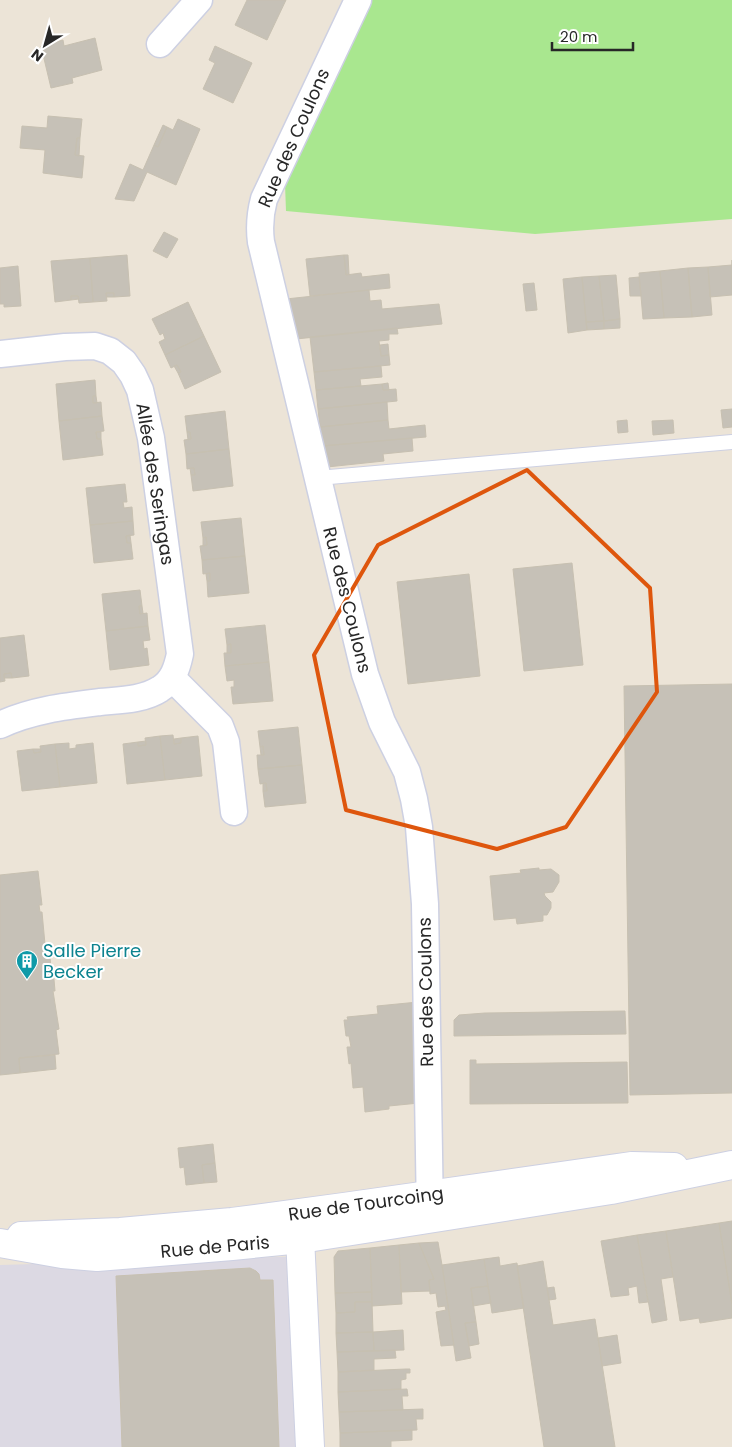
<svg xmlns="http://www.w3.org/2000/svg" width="732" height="1447" font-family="Poppins,sans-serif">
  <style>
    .industrial { fill: #dcd9e3 }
    .green { fill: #a9e78f }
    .building { fill: #c6c1b7; stroke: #c7c0b1 }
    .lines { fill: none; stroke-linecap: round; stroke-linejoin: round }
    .service-casing { stroke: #cdd0e2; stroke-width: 16 }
    .minor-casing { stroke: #cdd0e2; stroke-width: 29 }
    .tertiary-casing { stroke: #cdd0e2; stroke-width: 30 }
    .secondary-casing { stroke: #cdd0e2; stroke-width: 30 }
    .service { stroke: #fff; stroke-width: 14 }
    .minor { stroke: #fff; stroke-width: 26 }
    .tertiary { stroke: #fff; stroke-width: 28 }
    .secondary { stroke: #fff; stroke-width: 28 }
    .marked { fill: none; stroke: #de560d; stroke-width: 4; stroke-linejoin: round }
    .labels { text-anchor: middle; stroke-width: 4; stroke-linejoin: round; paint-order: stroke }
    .street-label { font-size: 18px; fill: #272727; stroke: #fff }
    .culture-label { font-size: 18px; fill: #0d838f; stroke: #fff; text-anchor: start }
  </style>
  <rect width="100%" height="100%" fill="#ece4d7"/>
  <!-- industrial -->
  <path class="industrial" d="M310,1256L322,1447H0V1265Z"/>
  <!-- green -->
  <path class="green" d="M364,0H732V219L535,234L286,211L285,184Z"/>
  <!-- building -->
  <path class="building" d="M247,0H286L267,40L235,25Z
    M95,38L102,70L72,78L73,83L51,88L41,46L63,40L64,46Z
    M215,46L252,63L233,103L203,89L215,63L209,60Z
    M48,116L82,119L80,138H77L75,155L84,156L82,178L43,173L45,150L20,148L22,126L47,128Z
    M178,119L200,129L176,185L147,172L134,201L115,199L130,164L143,170L154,145L158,147L167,127L173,130Z
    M163,125L167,127L158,147L154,145Z
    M77,138H80L79,156L75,155Z
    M164,232L178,239L167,258L153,251Z
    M127,255L130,296L114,297V293H106L107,301L93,302L90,258Z
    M344,255L346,275L361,273L362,277L389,274L390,288L310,296L306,259Z
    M344,255H348L349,274L346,275Z
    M90,258L93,302L79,303L78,296H71V300L55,302L51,261Z
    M732,260V295L710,297L708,267L732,265Z
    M18,266L21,306L4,307V304H0V268Z
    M708,267L712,315L692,317L688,268Z
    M688,268L692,317L664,318L660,271Z
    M660,271L664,318L643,319L639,273Z
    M616,275L620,319L604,321L599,276Z
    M599,276L604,321L586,322L582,277Z
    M582,277L587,330L568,333L563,279Z
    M639,277L641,296H630L629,278Z
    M534,283L537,310L526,311L523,284Z
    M369,290L370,301L381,300L382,309L439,304L442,324L296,339L286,299Z
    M106,293H114V297H107Z
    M71,296H78L79,299L71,300Z
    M188,302L204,336L165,355L159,342L165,339L163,333L160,335L152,319Z
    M620,319V328L604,329V321Z
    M604,321V329L587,330L586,322Z
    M397,328L398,334H389V340L379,341L381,356L389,355L390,365L314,372L310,337Z
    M204,336L221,372L185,389L178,373L181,372L177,365L171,368L165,355Z
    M388,344L389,355L381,356L380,345Z
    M177,365L181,372L178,373L174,366Z
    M381,366L382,377L360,379L361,386L316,390L314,372Z
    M95,380L96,396H93V403L101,402L102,416L59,421L56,384Z
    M388,383L389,390H383L382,384Z
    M382,384L383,390L396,389L397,401L318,409L316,390Z
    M93,396H96L97,403H93Z
    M387,402L388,420L320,427L318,409Z
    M732,409V427L723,428L721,410Z
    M225,411L229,449L186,454L184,440L191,439L190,432H187L185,416Z
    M102,416L104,431L96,432L97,439H101L103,455L63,460L59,421Z
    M388,420L389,429L425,425L426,437L322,446L320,427Z
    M627,420L628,432L618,433L617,421Z
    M673,420L674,433L653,435L652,421Z
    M96,432H101V439H97Z
    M187,432H190L191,439L188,440Z
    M412,438L413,451L383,454L384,461L327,467L322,446Z
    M229,449L233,486L193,491L191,475H195L194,468L187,469L186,454Z
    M190,468H194L195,475H191Z
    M125,484L127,502H123L124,508L132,507L133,521L90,525L86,488Z
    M241,518L245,556L202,560L200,546L207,545L206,537L203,538L201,522Z
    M133,521L134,535L126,536L127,543H131L133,559L94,563L90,525Z
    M130,535L131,543H127L126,536Z
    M206,537L207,545L203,546V538Z
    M245,556L249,593L208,597L207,581H210V573L203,574L202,560Z
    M572,563L583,665L524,671L513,569Z
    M210,573V581H207L206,574Z
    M469,574L480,676L408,684L397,582Z
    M140,590L142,606H139L140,614L147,613L148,626L106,631L102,594Z
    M139,606H142L143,613L140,614Z
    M265,625L269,662L225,666L224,653H231V644L227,645L225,629Z
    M148,626L150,640L143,641L144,649L147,648L149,665L110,670L106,631Z
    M24,635L29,676L12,678L11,673L4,674L5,681L0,682V638Z
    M231,644V653H227V645Z
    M269,662L273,701L233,704L231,687H234V680L227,681L225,666Z
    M11,673L12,678H4V674Z
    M732,684V1093L630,1095L624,686Z
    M298,727L302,765L258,769L257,755H264L263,746L260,747L258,731Z
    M173,735L174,744L181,743V738L198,736L202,776L165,780L160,736Z
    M160,736L165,780L127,784L123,744L138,742V746L146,745L145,738Z
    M181,738V743L174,744V739Z
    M146,741V745L138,746V742Z
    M69,743V749L76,748V745L93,743L97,783L60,787L55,744Z
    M55,744L60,787L22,791L17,751L33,749L34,753L41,752L40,746Z
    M263,746L264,755H261L260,747Z
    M33,749H40L41,752L34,753Z
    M302,765L306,803L265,807L263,791H267L266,783L260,784L258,769Z
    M263,783H266L267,791H263Z
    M539,868V870L551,869L559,875V882L553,892L544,893L545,896L551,902V908L547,915H543V921L517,924L516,918L494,920L490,876L521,873L520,870Z
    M38,871L42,905H39L40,912H42L46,955H45V957H50L51,968H53L55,991H53L59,1029L56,1030L59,1054L19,1058L20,1073L0,1075V875Z
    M418,1002L419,1103L389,1106V1109L365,1112L363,1087L353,1088L351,1063L349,1064L347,1047H351L349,1036H346L344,1020H348L347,1017L378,1014L377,1006Z
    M625,1011L626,1034L454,1036V1020L459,1015L485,1013Z
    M55,1055L56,1069L20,1073L19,1058Z
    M470,1060H476V1064L627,1062L628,1103L470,1104Z
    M213,1144L215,1163L202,1165L204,1183L186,1185L184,1167L180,1168L178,1148Z
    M215,1163L217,1182L204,1183L202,1165Z
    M732,1221V1304L719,1223Z
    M719,1223L732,1304V1318L700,1323L699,1318L680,1321L666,1231Z
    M666,1231L673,1277L661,1279L667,1320L652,1323L637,1235Z
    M637,1235L648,1302L639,1303L637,1286L628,1288L629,1295L611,1297L601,1241Z
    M438,1242L442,1265L454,1345L441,1346L436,1312L446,1310L445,1306L438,1307L436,1293L430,1294L429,1280L434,1279L419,1243Z
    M419,1243L434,1279L429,1280L430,1291L401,1292L399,1245Z
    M399,1245L402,1304L372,1306L370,1248Z
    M370,1248L372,1292L335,1293L334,1257L338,1251Z
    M499,1257L500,1266L517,1263L524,1308L492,1313L484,1259Z
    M484,1259L488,1286L471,1288L476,1322L465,1323L471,1358L456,1361L442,1265Z
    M543,1261L553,1325L595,1319L615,1447H544L517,1266Z
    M250,1268L256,1271L259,1274L260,1280H273L279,1447H122L116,1276Z
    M488,1286L491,1303L473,1306L471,1288Z
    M554,1287L556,1299L549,1300L547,1288Z
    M372,1292V1302H355V1312L336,1313L335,1293Z
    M355,1302H372L373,1332L336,1333V1313L355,1312Z
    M476,1322L479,1344L469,1346L465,1323Z
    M403,1330L404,1350L374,1351L373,1332Z
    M373,1332L374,1351L337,1352L336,1333Z
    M617,1335L621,1363L602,1366L598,1338Z
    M395,1350L396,1358L374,1359V1370L338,1372L337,1352Z
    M406,1369H410V1373H406V1379L401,1380V1389L338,1392V1372Z
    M407,1389L408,1396H402L403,1410L339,1412L338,1392Z
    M423,1409V1419H416L417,1430L340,1433L339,1412Z
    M412,1430V1440L391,1441V1447H340V1433Z"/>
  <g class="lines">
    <!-- service casing -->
    <g class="service-casing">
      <path id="service" d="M318,478L732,442"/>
    </g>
    <!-- minor casing -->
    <g class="minor-casing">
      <path id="minor" d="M358,0L264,199C260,214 259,227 261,242L365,674L382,722L407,772L414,799L419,827L425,904L430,1216
        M160,44L199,0
        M0,354L65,347L95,346L110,351L124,362L133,375L140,390L151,438L180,654C177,668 173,681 160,689C143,700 120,700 100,702C67,706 31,710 0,725
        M172,678L220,726L226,742L234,812"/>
    </g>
    <!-- tertiary casing -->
    <g class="tertiary-casing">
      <path id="tertiary" d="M299,1216L310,1447"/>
    </g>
    <!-- secondary casing -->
    <g class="secondary-casing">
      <path id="secondary" d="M21,1236L120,1232L232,1222L344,1207L617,1168L632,1166L674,1167
        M0,1243L62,1254L97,1257L232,1246L301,1239L611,1190L732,1165"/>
    </g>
    <!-- service -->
    <use href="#service" class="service"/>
    <!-- minor -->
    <use href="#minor" class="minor"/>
    <!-- tertiary -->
    <use href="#tertiary" class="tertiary"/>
    <!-- secondary -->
    <use href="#secondary" class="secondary"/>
  </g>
  <!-- marked area -->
  <path class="marked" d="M527,470L650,588L657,692L566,827L497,849L346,810L314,655L378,545Z"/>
  <!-- icons -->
  <defs>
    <g id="building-pin" transform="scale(1.125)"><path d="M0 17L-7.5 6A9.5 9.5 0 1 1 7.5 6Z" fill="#0f9aa8" stroke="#fff"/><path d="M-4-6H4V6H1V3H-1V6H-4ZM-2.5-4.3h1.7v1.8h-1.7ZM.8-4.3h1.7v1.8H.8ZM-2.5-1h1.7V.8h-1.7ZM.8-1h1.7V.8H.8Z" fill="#fff"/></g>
  </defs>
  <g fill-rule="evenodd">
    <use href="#building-pin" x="27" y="961"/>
  </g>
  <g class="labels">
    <!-- street labels -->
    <g class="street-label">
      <text transform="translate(294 138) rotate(-66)" y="6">Rue des Coulons</text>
      <text transform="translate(155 484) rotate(81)" y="6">Allée des Seringas</text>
      <text transform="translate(347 600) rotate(76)" y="6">Rue des Coulons</text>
      <text transform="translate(426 992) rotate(-91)" y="6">Rue des Coulons</text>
      <text transform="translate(366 1204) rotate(-8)" y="6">Rue de Tourcoing</text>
      <text transform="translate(215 1247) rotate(-5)" y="6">Rue de Paris</text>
    </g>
    <!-- culture labels -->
    <g class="culture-label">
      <text x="43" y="957">Salle Pierre<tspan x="43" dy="21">Becker</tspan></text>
    </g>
  </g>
  <!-- north arrow -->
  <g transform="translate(45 45) rotate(217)" stroke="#ffffff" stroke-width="4" paint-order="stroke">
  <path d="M0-4L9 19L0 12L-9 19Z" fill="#272727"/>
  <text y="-8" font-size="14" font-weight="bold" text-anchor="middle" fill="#272727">N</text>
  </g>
  <!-- scale -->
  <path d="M552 42v8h81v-8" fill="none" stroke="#272727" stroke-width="2.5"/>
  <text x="560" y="42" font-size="15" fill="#272727" stroke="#ffffff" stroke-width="4" paint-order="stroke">20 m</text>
</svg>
